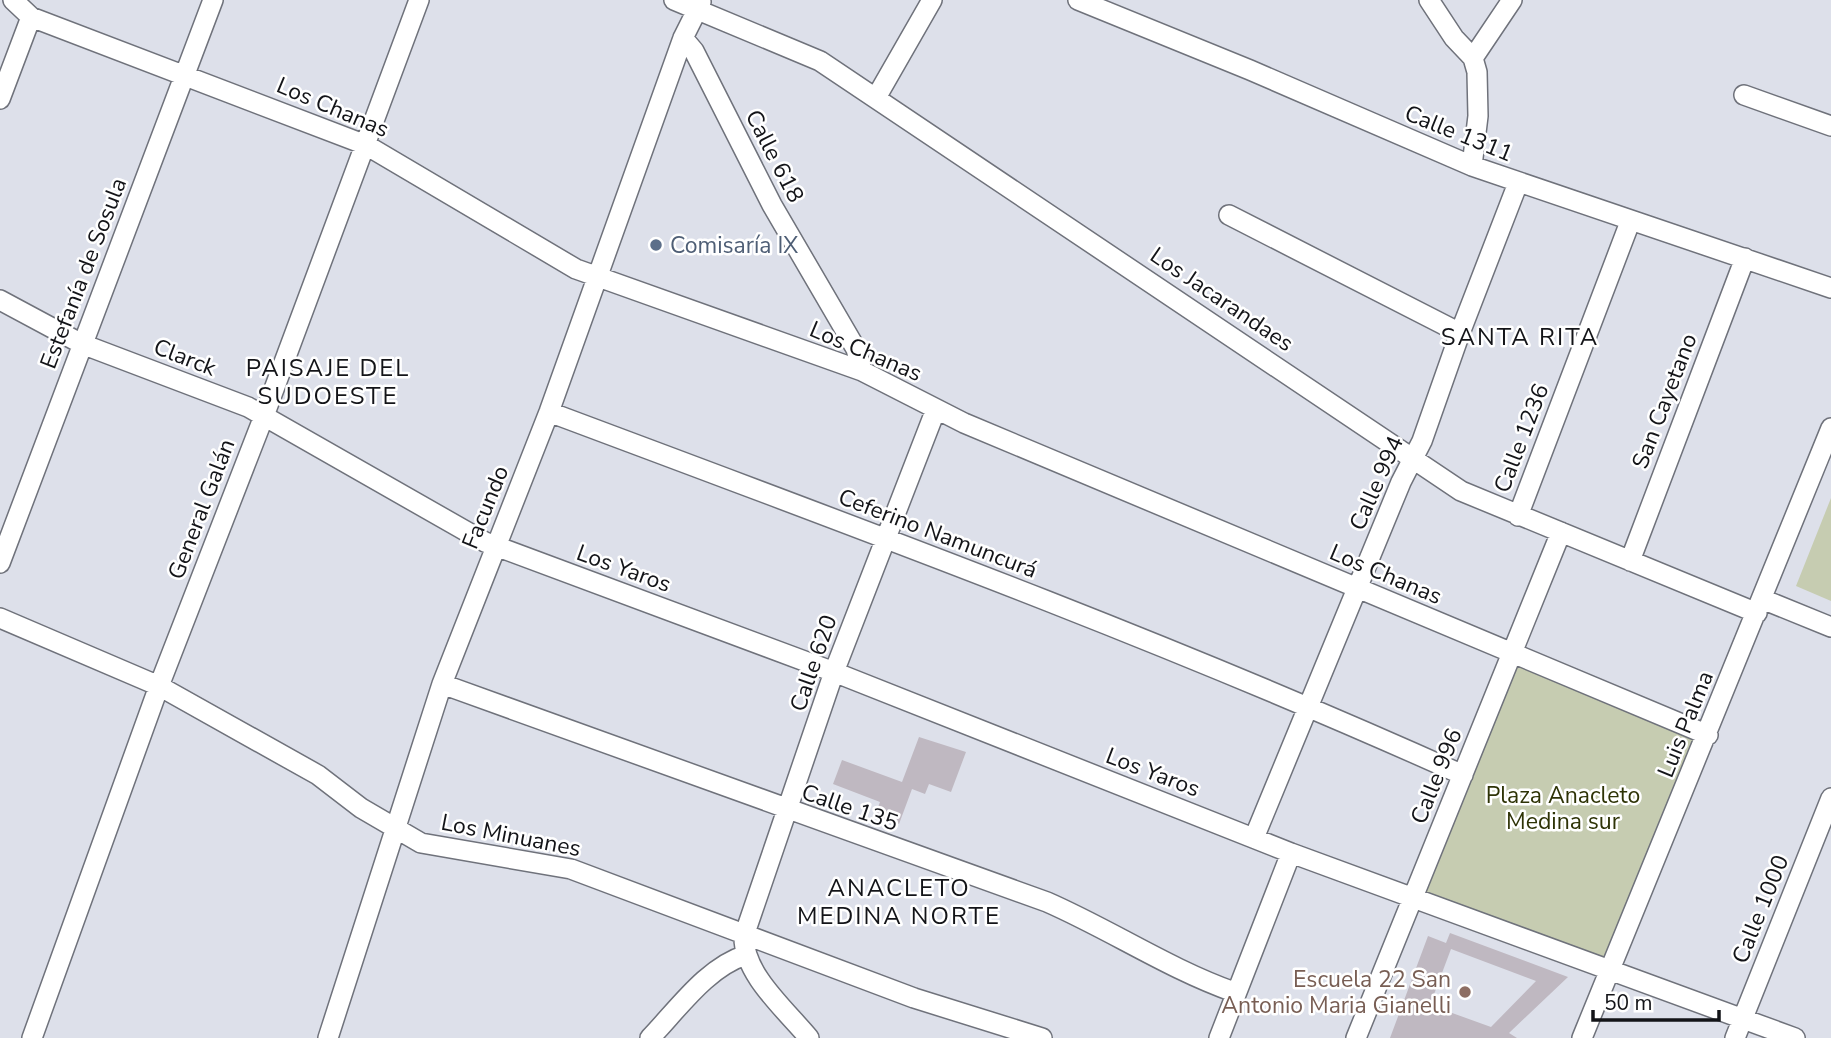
<svg xmlns="http://www.w3.org/2000/svg" width="1831" height="1038" font-family="'Nunito Sans',sans-serif">
  <style>
    .green { fill: #c6ccb1 }
    .building { fill: #bfb8c1; fill-rule: evenodd }
    .lines { fill: none; stroke-linecap: round; stroke-linejoin: round }
    .street-casing { stroke: #6f727b; stroke-width: 22 }
    .street { stroke: #fff; stroke-width: 19 }
    .service-dot { fill: #5c6f8a; stroke: #fff; stroke-width: 2.5 }
    .education-dot { fill: #8d6e63; stroke: #fff; stroke-width: 2.5 }
    .labels { text-anchor: middle; stroke-width: 5; stroke-linejoin: round; paint-order: stroke }
    .street-label { font-size: 23px; fill: #131418; stroke: #fff }
    .service-label { font-size: 23px; fill: #4e5e75; stroke: #fff; text-anchor: start }
    .park-label { font-size: 23px; fill: #2e3306; stroke: #fff }
    .education-label { font-size: 23px; fill: #785e54; stroke: #fff; text-anchor: end }
    .neighbourhood-label { font-size: 24px; letter-spacing: 2px; fill: #131418; stroke: #fff }
  </style>
  <rect width="100%" height="100%" fill="#dde0ea"/>
  <!-- green -->
  <path class="green" d="M1831,498V601L1796,586Z
    M1513,653L1708,735L1610,969L1413,898Z"/>
  <!-- building -->
  <path class="building" d="M919,737L966,752L951,792L929,784L925,794L912,789L899,824L875,815L880,802L833,784L842,760L902,782Z
    M1450,933L1568,977L1509,1033L1517,1038H1390L1428,936L1446,943ZM1451,949L1536,981L1491,1027L1430,1005Z"/>
  <g class="lines">
    <!-- street casing -->
    <g class="street-casing">
      <path id="street" d="M13,0L31,17L366,145L576,269L862,371L964,423L1708,735
        M674,0L820,61L1461,491L1757,613
        M1078,0L1250,70L1472,166L1831,288
        M1429,0L1454,38L1473,58L1477,72L1478,116L1472,166
        M683,38L694,51L772,205L856,349L862,371
        M1473,58L1512,0
        M1744,95L1831,126
        M877,96L932,0
        M0,99L31,17
        M1229,215L1460,333
        M0,300L82,344L248,407L485,542L834,672L1291,853L1795,1038
        M549,412C856,527 1164,640 1463,775
        M1518,516L1630,222
        M1630,561L1745,258
        M0,563L213,0
        M1762,599L1831,627
        M0,618L159,686L318,775L361,808L421,843L571,869L914,998L1042,1038
        M442,684L1047,902C1111,930 1169,969 1234,992
        M1254,838L1401,482L1422,441L1460,333L1518,183
        M32,1038L159,686L264,416L419,0
        M328,1038L442,684L549,412L683,38L701,2
        M650,1038C678,1009 707,967 746,955
        M809,1038C786,1010 743,974 744,936L834,672L936,409
        M1219,1038L1291,853
        M1356,1038L1561,532
        M1582,1038L1831,428
        M1735,1038L1831,798"/>
    </g>
    <!-- street -->
    <use href="#street" class="street"/>
  </g>
  <!-- markers -->
  <circle class="service-dot" cx="656" cy="245" r="7"/>
  <circle class="education-dot" cx="1465" cy="992" r="7"/>
  <g class="labels">
    <!-- street labels -->
    <g class="street-label">
      <text transform="translate(333 107) rotate(23)" y="8">Los Chanas</text>
      <text transform="translate(1459 133) rotate(22)" y="8">Calle 1311</text>
      <text transform="translate(775 156) rotate(63)" y="8">Calle 618</text>
      <text transform="translate(83 273) rotate(-69)" y="8">Estefanía de Sosula</text>
      <text transform="translate(1222 299) rotate(34)" y="8">Los Jacarandaes</text>
      <text transform="translate(866 351) rotate(23)" y="8">Los Chanas</text>
      <text transform="translate(185 357) rotate(21)" y="8">Clarck</text>
      <text transform="translate(1664 401) rotate(-69)" y="8">San Cayetano</text>
      <text transform="translate(1521 438) rotate(-69)" y="8">Calle 1236</text>
      <text transform="translate(1376 483) rotate(-66)" y="8">Calle 994</text>
      <text transform="translate(485 507) rotate(-68)" y="8">Facundo</text>
      <text transform="translate(201 509) rotate(-69)" y="8">General Galán</text>
      <text transform="translate(938 533) rotate(21)" y="8">Ceferino Namuncurá</text>
      <text transform="translate(624 568) rotate(20)" y="8">Los Yaros</text>
      <text transform="translate(1386 574) rotate(23)" y="8">Los Chanas</text>
      <text transform="translate(813 663) rotate(-71)" y="8">Calle 620</text>
      <text transform="translate(1685 724) rotate(-68)" y="8">Luis Palma</text>
      <text transform="translate(1153 772) rotate(21)" y="8">Los Yaros</text>
      <text transform="translate(1436 776) rotate(-68)" y="8">Calle 996</text>
      <text transform="translate(850 807) rotate(19)" y="8">Calle 135</text>
      <text transform="translate(511 835) rotate(11)" y="8">Los Minuanes</text>
      <text transform="translate(1760 909) rotate(-68)" y="8">Calle 1000</text>
    </g>
    <!-- service labels -->
    <g class="service-label">
      <text x="670" y="253">Comisaría IX</text>
    </g>
    <!-- park labels -->
    <g class="park-label">
      <text x="1563" y="803">Plaza Anacleto<tspan x="1563" dy="26">Medina sur</tspan></text>
    </g>
    <!-- education labels -->
    <g class="education-label">
      <text x="1451" y="987">Escuela 22 San<tspan x="1451" dy="26">Antonio Maria Gianelli</tspan></text>
    </g>
    <!-- neighbourhood labels -->
    <g class="neighbourhood-label">
      <text x="1520" y="345">SANTA RITA</text>
      <text x="328" y="376">PAISAJE DEL<tspan x="328" dy="28">SUDOESTE</tspan></text>
      <text x="899" y="896">ANACLETO<tspan x="899" dy="28">MEDINA NORTE</tspan></text>
    </g>
  </g>
  <!-- scale -->
  <path d="M1593 1010v10h126v-10" fill="none" stroke="#131418" stroke-width="3.5"/>
  <text x="1604" y="1010" font-size="21" fill="#131418" stroke="#ffffff" stroke-width="5" paint-order="stroke">50 m</text>
</svg>
